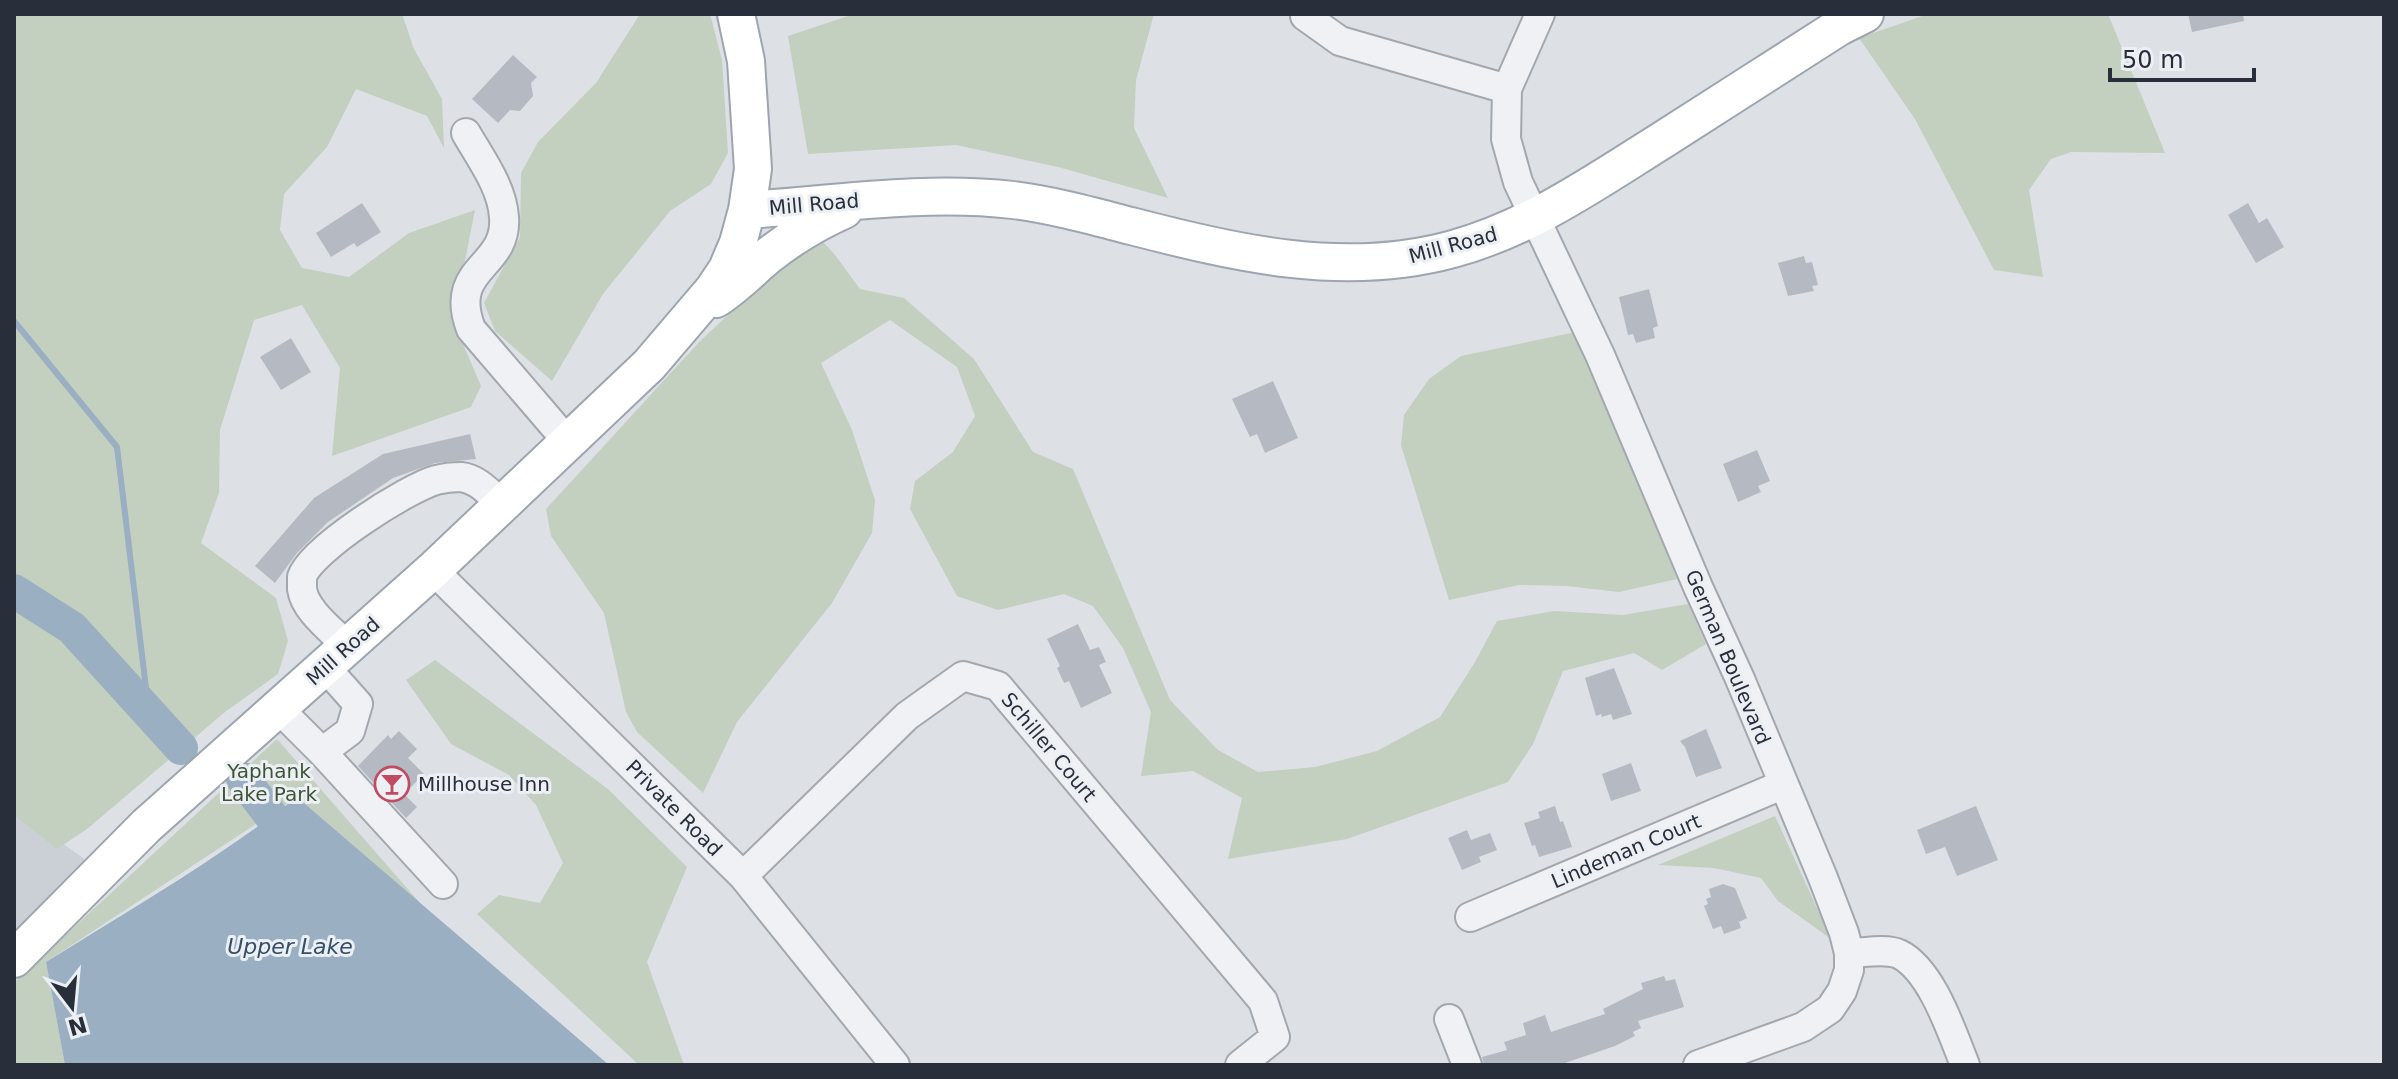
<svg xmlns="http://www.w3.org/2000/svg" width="2398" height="1079" font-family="'DejaVu Sans',sans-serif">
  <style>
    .built { fill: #cbd0d7 }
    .green { fill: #c3cfbf }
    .water { fill: #9bafc3 }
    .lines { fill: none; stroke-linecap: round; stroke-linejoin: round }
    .stream { stroke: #9bafc3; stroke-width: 6 }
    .river { stroke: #9bafc3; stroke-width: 34 }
    .building { fill: #b5bac2 }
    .minor-casing { stroke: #a3a8af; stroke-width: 32 }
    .major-casing { stroke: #9da5b0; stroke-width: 40 }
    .minor { stroke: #eff1f4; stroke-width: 28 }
    .major { stroke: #fff; stroke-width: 36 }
    .labels { text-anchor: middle; stroke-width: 6; stroke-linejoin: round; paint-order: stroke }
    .street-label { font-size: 20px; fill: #282f3b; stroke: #eceff3 }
    .park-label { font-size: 20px; fill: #3d5536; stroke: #eceff3 }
    .poi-label { font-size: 20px; fill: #282f3b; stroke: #eceff3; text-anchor: start }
    .water-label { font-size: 22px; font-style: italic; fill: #364f6b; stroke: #eceff3 }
  </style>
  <rect width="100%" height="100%" fill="#dde1e6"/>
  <!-- built -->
  <path class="built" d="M14,809L100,870L14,952Z"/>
  <!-- green -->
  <path class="green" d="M14,14H402L414,49L442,99L444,148L427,116L356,89L327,147L284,194L280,230L302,268L349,277L409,233L475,210L453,321L481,386L471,407L332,456L340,368L302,305L254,320L220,430L219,493L201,543L276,598L288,641L278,674L225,712L87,829L57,849L14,815Z
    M640,14H710L722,60L728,153L711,184L670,211L603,294L552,381L495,331L484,303L520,237L521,173L538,142L596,83Z
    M854,14H1154L1136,80L1134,128L1168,198L1058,167L956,145L808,154L788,36Z
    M1928,14H2108L2165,153L2071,152L2051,159L2029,190L2043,277L1994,270L1915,119L1859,38Z
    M816,234L835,255L860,289L904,298L974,359L1033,452L1073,469L1170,700L1218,750L1258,772L1315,767L1377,751L1440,717L1475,662L1497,621L1554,611L1623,615L1688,604L1706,644L1662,670L1634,653L1563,671L1533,744L1508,782L1347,839L1228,859L1242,798L1193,771L1141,776L1151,712L1123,648L1093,606L1064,594L998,610L957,596L910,509L915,481L953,452L975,416L957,367L890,320L821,363L852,430L875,500L872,533L832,603L737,722L703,793L637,732L626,712L604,613L551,536L546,509L701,340Z
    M1576,332L1677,579L1619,592L1567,586L1519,585L1449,600L1401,445L1404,415L1429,379L1461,356Z
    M435,660L608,789L687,867L647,962L684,1065H639L477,914L499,895L540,903L563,863L536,805L509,775L451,744L406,680Z
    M277,739L420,903L297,797L46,962L65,1065H14V983Z
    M1775,816L1831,939L1778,901L1761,878L1714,868L1658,865Z"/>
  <!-- water -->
  <path class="water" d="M297,797L609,1065H65L46,962C131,909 218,859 297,797Z"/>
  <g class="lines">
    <!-- stream -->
    <path class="stream" d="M14,321L117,447L149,713"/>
    <!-- river -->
    <path class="river" d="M14,591L72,628L181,748
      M243,779L272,817L297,857"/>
  </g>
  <!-- building -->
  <path class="building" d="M2188,14H2243L2244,21L2192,32Z
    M513,55L537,77L531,83L533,96L520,111L510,110L498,123L472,99Z
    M362,203L381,232L357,247L354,243L331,257L316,233Z
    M2248,203L2259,223L2267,218L2284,247L2256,263L2228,215Z
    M1804,256L1806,263L1812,262L1818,285L1812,286L1814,291L1788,296L1778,263Z
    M1649,289L1658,326L1653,328L1655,338L1636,343L1633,334L1628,335L1619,297Z
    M291,338L311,372L281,390L260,357Z
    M1273,381L1298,438L1265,453L1257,434L1250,437L1232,399Z
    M470,434L476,459L435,463L393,478L328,522L297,553L275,583L255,566L314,498L383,454Z
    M1757,450L1770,481L1758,486L1761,492L1738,502L1723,464Z
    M1078,624L1090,650L1099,647L1106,662L1099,665L1112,693L1081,708L1069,681L1064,683L1057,668L1060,666L1047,639Z
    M1614,668L1632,714L1613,720L1611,714L1602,717L1601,714L1596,716L1585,678Z
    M1706,729L1722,768L1696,777L1685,747L1680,741Z
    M399,731L417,749L408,758L424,774L404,794L417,807L406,818L358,766L388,735L391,739Z
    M1631,763L1641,791L1611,801L1602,774Z
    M1555,806L1560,822L1563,821L1572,847L1539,857L1535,845L1532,846L1524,823L1540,818L1538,812Z
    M1976,806L1998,860L1957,876L1945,847L1926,854L1917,830Z
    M1467,830L1471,840L1490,833L1497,850L1479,857L1481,862L1462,870L1448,838Z
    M1723,884L1735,888L1747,918L1739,922L1741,928L1724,934L1721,926L1713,929L1704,906L1708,904L1706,899L1711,897L1709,889Z
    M1664,976L1666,981L1675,979L1684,1007L1638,1021L1641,1028L1633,1032L1635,1036L1615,1046L1559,1065H1484L1482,1057L1507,1050L1504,1042L1526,1035L1523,1023L1545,1015L1551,1032L1605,1014L1603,1009L1643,989L1641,983Z"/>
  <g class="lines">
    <!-- minor casing -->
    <g class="minor-casing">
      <path id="minor" d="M1540,14L1507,89L1506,139L1518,182L1600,355L1698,587L1740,679L1823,878L1844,933L1849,953V970L1842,991L1830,1009L1803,1027L1698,1065
        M1305,16L1340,41L1507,89
        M466,133C481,159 502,187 504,217C508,269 447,266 471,329L568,442
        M433,570L743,876L895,1065
        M348,647C333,631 305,611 302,589C302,588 302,578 302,577C311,549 408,488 436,480C444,478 453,477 461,477C478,479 489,493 502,504
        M278,708L322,752L350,731L358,704L325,667
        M322,752L443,884
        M743,876L907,716L963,676L998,686L1263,1001L1275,1037L1240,1065
        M1470,917L1782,785
        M1849,953C1863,953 1885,948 1899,954C1932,970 1952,1033 1965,1065
        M1449,1019L1467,1065"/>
    </g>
    <!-- major casing -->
    <g class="major-casing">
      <path id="major" d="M747,210C835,204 925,190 1013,200C1053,205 1092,216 1131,226C1236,253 1344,279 1453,249C1530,228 1594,183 1661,141C1720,103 1780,65 1839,27L1865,14
        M716,299C736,286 751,270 769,255C792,237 817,222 844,210
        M14,959L146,826L433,570L649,365L713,290L727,269L738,243L747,210L753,169L746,61L736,14"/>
    </g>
    <!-- minor -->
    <use href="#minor" class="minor"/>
    <!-- major -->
    <use href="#major" class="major"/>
  </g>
  <!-- icons -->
  <defs>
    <g id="bar-ring" transform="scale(1.8)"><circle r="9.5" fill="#eceff3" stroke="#c14b60" stroke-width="1.5"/><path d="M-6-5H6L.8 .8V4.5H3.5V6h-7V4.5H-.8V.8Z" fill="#c14b60"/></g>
  </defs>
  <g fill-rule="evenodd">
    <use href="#bar-ring" x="392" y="784"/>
  </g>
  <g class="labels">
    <!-- street labels -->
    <g class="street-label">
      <text transform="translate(814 204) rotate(-5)" y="7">Mill Road</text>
      <text transform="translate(1453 245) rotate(-15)" y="7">Mill Road</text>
      <text transform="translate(343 651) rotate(-42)" y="7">Mill Road</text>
      <text transform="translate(1728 657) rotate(67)" y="7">German Boulevard</text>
      <text transform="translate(1049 747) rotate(50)" y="7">Schiller Court</text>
      <text transform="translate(674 808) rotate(45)" y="7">Private Road</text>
      <text transform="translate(1626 851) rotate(-23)" y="7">Lindeman Court</text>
    </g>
    <!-- park labels -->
    <g class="park-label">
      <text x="269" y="778">Yaphank<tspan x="269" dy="23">Lake Park</tspan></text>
    </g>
    <!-- poi labels -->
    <g class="poi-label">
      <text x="418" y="791">Millhouse Inn</text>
    </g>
    <!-- water labels -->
    <g class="water-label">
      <text x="290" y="954">Upper Lake</text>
    </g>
  </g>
  <!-- border -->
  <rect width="2398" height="1079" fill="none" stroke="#282f3b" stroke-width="32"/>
  <!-- north arrow -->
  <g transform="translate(72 1007) rotate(164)" stroke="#eceff3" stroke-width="6" paint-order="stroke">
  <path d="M0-6L14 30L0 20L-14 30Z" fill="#282f3b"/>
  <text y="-12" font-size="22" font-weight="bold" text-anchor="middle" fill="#282f3b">N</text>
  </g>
  <!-- scale -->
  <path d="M2110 68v12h144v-12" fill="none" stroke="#282f3b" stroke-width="4"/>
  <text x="2122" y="68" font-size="24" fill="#282f3b" stroke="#eceff3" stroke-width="6" paint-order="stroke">50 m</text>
</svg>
